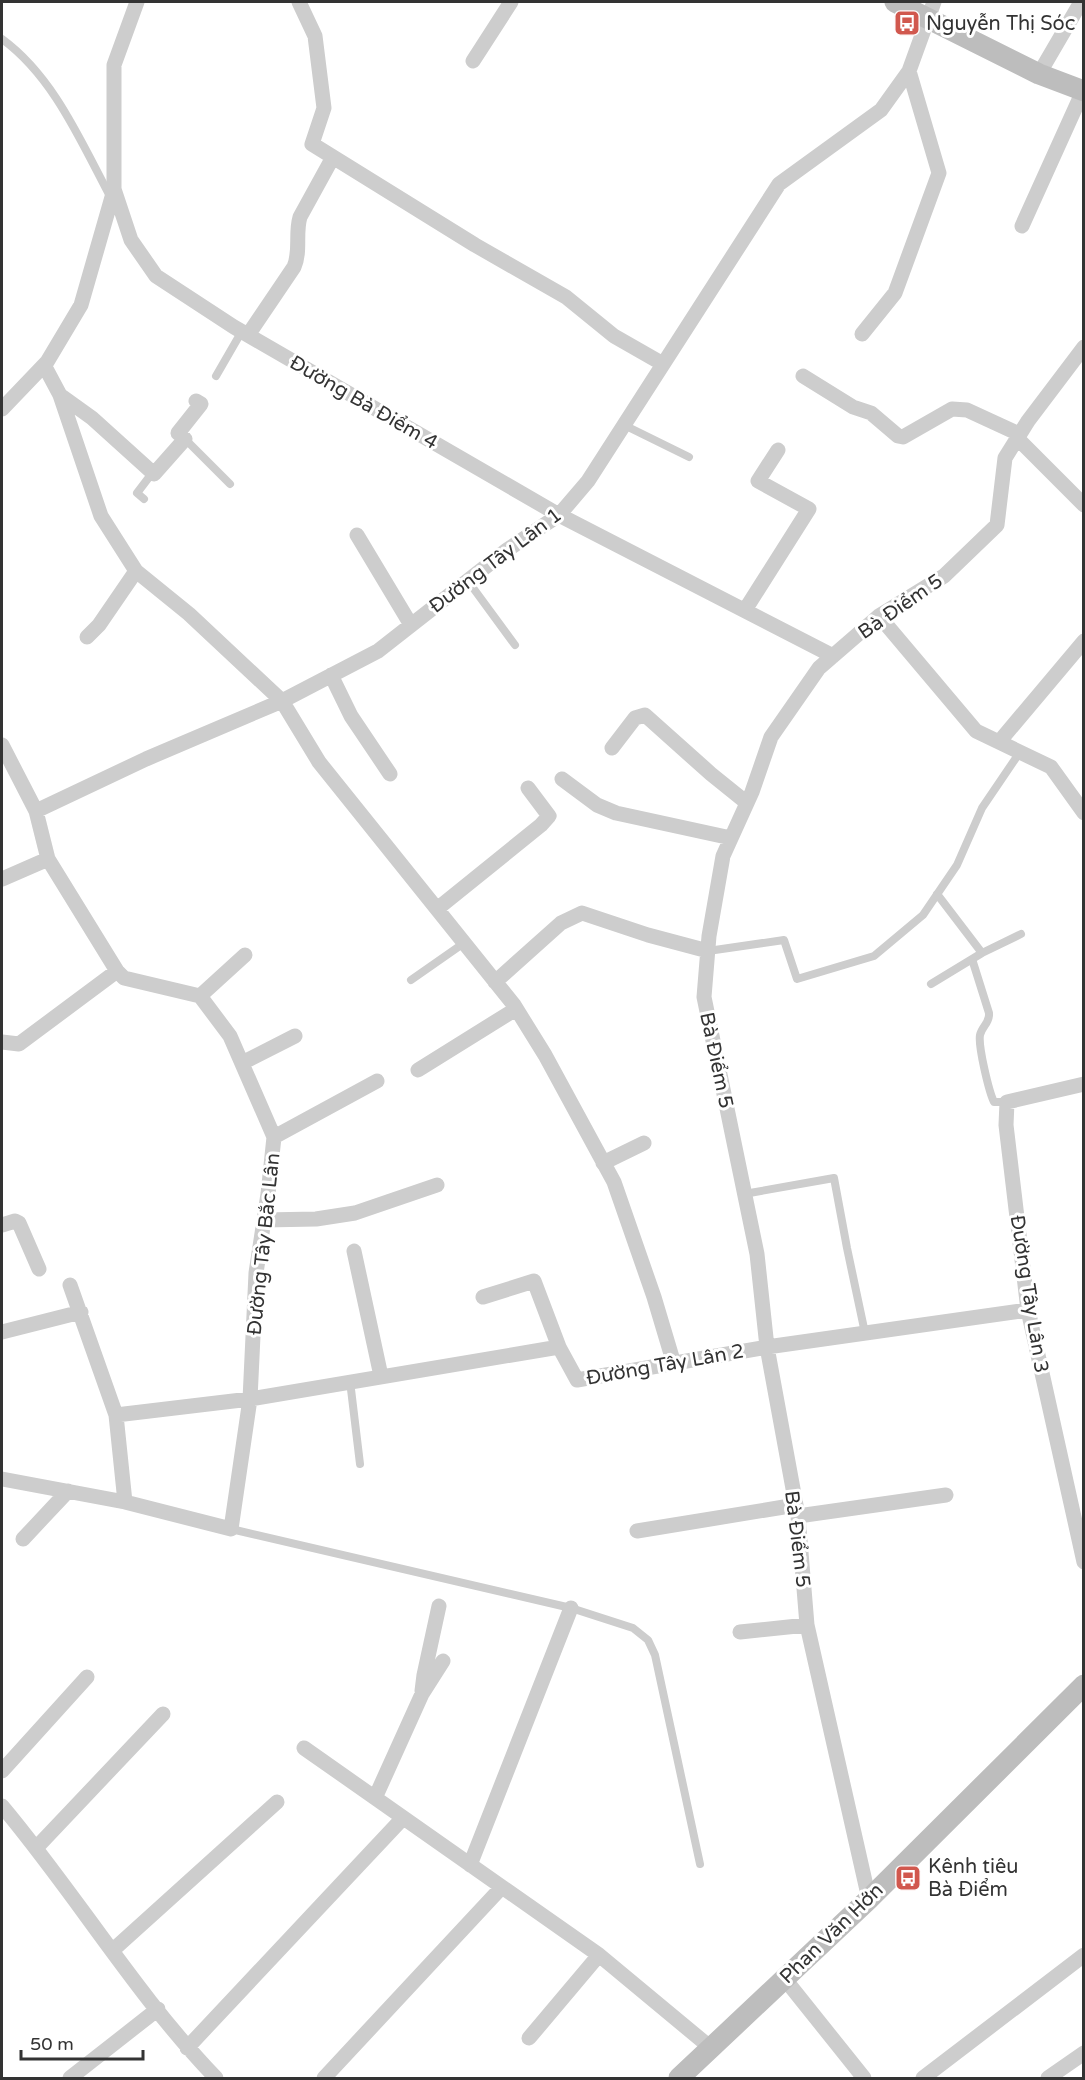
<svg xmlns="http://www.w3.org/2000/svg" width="1085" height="2080" font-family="'Varela Round',sans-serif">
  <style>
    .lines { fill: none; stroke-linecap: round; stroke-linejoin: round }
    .lane { stroke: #cdcdcd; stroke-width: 8 }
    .street { stroke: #cdcdcd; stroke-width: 15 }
    .secondary { stroke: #bdbdbd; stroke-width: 21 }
    .labels { text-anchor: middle; stroke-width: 6; stroke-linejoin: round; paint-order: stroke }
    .poi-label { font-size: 20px; fill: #333; stroke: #fff; text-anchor: start }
    .street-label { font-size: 20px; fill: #333; stroke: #fff }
  </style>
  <rect width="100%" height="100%" fill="#fff"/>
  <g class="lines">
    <!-- lane -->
    <path class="lane" d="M2,39C54,77 81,142 111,198
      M216,376L242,331
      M624,425L689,457
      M185,439L230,484
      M144,499L137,493L153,472
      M468,581L515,645
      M937,894L982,953
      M708,951L784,940L797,979L874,956L923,915L957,865L982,808L1020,752
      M972,959L989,1013C990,1023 982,1026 980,1035C978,1046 989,1092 994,1102H1007
      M411,980L464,943
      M931,984L982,953L1021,934
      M744,1194L834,1178L847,1248L865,1333
      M350,1381L360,1464
      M231,1529L571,1608L633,1628L648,1640L655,1655L700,1864"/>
    <!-- street -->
    <path class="street" d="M137,2L114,65V189L131,240L156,276L234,327L559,515L833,656
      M299,2L315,36L324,108L312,144L475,245L566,297L614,336L663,364
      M473,61L511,2
      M1039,74L1081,2
      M1022,226L1083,91
      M862,334L895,293L939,173L909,71
      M248,335L294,267C301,251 295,234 300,217L333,157
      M44,365L60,395L101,516L136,571L189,614L282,701L319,762L514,1005L545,1055L614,1182L654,1297L674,1364
      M803,376L853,407L871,413L898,436L903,437L952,409L967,410L1019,434
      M60,395L92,418L154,474L185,439L178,433L201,404L196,401
      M2,409L47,362L81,305L114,190
      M1017,438L1084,505
      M357,535L411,625
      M745,610L809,509L758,481L778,450
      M879,616L976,731L1051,767L1084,813
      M87,637L99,625L136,571
      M331,675L351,716L390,774
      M999,742L1084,641
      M2,745L36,811L48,859L117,971L124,978L200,996L230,1036L274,1137L268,1194L256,1273L250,1399L231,1529L125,1502L2,1479
      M612,748L635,718L645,715L711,774L747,803
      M562,779L597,805L616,813L731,838
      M36,811L146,759L282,701L378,651L507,550L559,515L588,481L779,184L881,110L909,71L934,2
      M2,879L48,859
      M437,909L541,825L549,816L528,788
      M495,982L561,923L582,913L648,935L708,951
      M200,996L245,955
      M2,1042L19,1044L117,971
      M242,1063L295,1036
      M418,1070L516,1009
      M1084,1084L1007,1102L1006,1125L1028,1310L1084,1562
      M274,1137L377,1081
      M603,1163L644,1143
      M264,1220L316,1219L355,1213L437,1185
      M2,1225L15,1221L19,1223L39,1269
      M354,1251L381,1376
      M70,1285L116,1415L125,1502
      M483,1297L534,1281L559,1347
      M2,1332L81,1312
      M116,1415L250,1399L559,1347L577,1380L767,1347L1028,1310
      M798,1516L946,1495
      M637,1531L796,1505
      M23,1539L68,1491
      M740,1632L807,1625
      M422,1691L424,1675L439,1606
      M304,1748L599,1955L711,2048
      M2,1771L87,1677
      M375,1798L422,1694L443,1661
      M2,1806C76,1894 136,1995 216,2078
      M37,1847L163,1714
      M470,1865L571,1608
      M869,1899L807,1625L798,1516L767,1347L757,1254L704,997L709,936L723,856L752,792L771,737L819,668L879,616L944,576L997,525L1005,458L1028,421L1084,347
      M113,1950L277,1802
      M784,1978L864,2078
      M529,2038L599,1955
      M187,2048L403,1818
      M70,2078L158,2009
      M324,2078L502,1887
      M923,2078L1084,1955
      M1048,2078L1084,2053"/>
    <!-- secondary -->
    <path class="secondary" d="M895,2L1039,74L1084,91
      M679,2078L869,1899L1084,1685"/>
  </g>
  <!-- icons -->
  <defs>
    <g id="bus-square" transform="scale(1.35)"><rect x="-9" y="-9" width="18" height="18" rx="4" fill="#d1584e" stroke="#fff"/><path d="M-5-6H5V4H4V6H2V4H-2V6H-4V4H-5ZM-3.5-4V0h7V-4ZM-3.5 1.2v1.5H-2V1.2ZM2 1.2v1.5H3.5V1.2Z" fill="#fff"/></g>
  </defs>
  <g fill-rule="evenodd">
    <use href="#bus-square" x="907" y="23"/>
    <use href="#bus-square" x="908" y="1878"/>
  </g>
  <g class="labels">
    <!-- poi labels -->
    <g class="poi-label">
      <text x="926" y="30">Nguyễn Thị Sóc</text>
      <text x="928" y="1873">Kênh tiêu<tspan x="928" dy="23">Bà Điểm</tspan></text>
    </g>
    <!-- street labels -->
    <g class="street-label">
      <text transform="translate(364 402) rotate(30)" y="7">Đường Bà Điểm 4</text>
      <text transform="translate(495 560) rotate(-37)" y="7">Đường Tây Lân 1</text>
      <text transform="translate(900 606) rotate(-35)" y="7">Bà Điểm 5</text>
      <text transform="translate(717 1060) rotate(78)" y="7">Bà Điểm 5</text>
      <text transform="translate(263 1244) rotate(-84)" y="7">Đường Tây Bắc Lân</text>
      <text transform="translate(1030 1294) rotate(81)" y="7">Đường Tây Lân 3</text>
      <text transform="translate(665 1364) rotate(-10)" y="7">Đường Tây Lân 2</text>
      <text transform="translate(798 1539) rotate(83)" y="7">Bà Điểm 5</text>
      <text transform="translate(831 1933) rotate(-44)" y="7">Phan Văn Hớn</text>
    </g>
  </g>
  <!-- border -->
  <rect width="1085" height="2080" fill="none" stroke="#333333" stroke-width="6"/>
  <!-- scale -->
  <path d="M21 2050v9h122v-9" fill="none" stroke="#333333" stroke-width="3"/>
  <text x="30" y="2050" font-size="18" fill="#333333" stroke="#ffffff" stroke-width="4.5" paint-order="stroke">50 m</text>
</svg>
